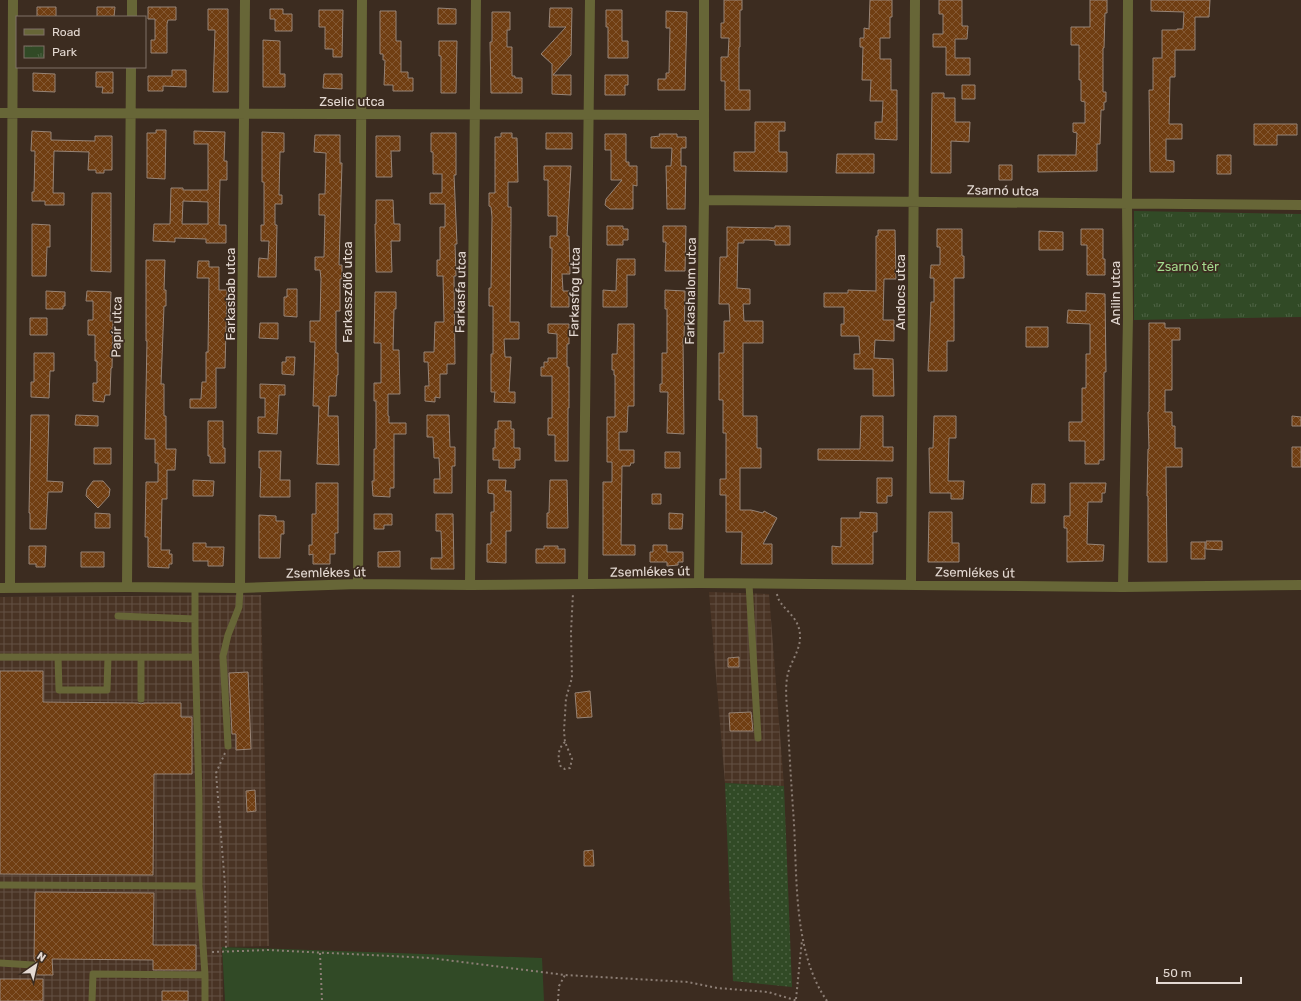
<svg xmlns="http://www.w3.org/2000/svg" width="1301" height="1001" font-family="Rubik,sans-serif">
  <style>
    .industrial { fill: url(#industrial-grid) }
    .grass { fill: url(#grass-dots) }
    .park { fill: url(#park-tufts) }
    .garden { fill: #314a26 }
    .building { fill: url(#building-cross-hatch); stroke: #978476; fill-rule: evenodd }
    .lines { fill: none; stroke-linecap: round; stroke-linejoin: round }
    .path { stroke: #8c7e75; stroke-width: 2; stroke-dasharray: 2 3; stroke-linecap: butt }
    .service { stroke: #676637; stroke-width: 7 }
    .minor { stroke: #676637; stroke-width: 10 }
    .labels { text-anchor: middle; stroke-width: 3.5; stroke-linejoin: round; paint-order: stroke }
    .street-label { font-size: 13px; fill: #e4d9d2; stroke: #3c2c20 }
    .park-label { font-size: 13px; fill: #a3da8d; stroke: #3c2c20 }
  </style>
  <defs>
    <pattern id="industrial-grid" width="8" height="8" patternUnits="userSpaceOnUse"><rect width="8" height="8" fill="#493324"/><path d="M0 4h8M4 0v8" fill="none" stroke="#635043"/></pattern>
    <pattern id="grass-dots" width="8" height="8" patternUnits="userSpaceOnUse"><rect width="8" height="8" fill="#314a26"/><path d="M2 2h.1M6 6h.1" fill="none" stroke="#4f6445" stroke-width="1.8" stroke-linecap="round"/></pattern>
    <pattern id="park-tufts" width="24" height="20" patternUnits="userSpaceOnUse"><rect width="24" height="20" fill="#314a26"/><path d="M3 7l-1-3M5 7V3M7 7l1-3M15 17l-1-3M17 17v-4M19 17l1-3" fill="none" stroke="#4f6445"/></pattern>
    <pattern id="building-cross-hatch" width="8" height="8" patternUnits="userSpaceOnUse"><rect width="8" height="8" fill="#703e12"/><path d="M0 0l8 8M0 8l8-8" fill="none" stroke="#845934"/></pattern>
  </defs>
  <rect width="100%" height="100%" fill="#3c2c20"/>
  <!-- industrial -->
  <path class="industrial" d="M709,592L769,594L784,786L725,783Z
    M261,595L269,946L222,947L223,1001H0V597Z"/>
  <!-- grass -->
  <path class="grass" d="M725,783L784,786L792,987L733,981Z"/>
  <!-- park -->
  <path class="park" d="M1134,211L1301,214V317L1134,320Z"/>
  <!-- garden -->
  <path class="garden" d="M222,947L542,958L544,1001H225Z"/>
  <!-- building -->
  <path class="building" d="M724,0H742V10H740V47H739V90H750V110H725V81H721V57H728L729,38H721V23H724Z
    M870,0H892V17H890V38H880V59H891V90H897V140L875,139V122H882L883,101H870L871,80H862L863,47H860V38H864V28L869,29Z
    M939,0H962V26H968L967,39H955V58H970V75H946V47H933V34H943V14H939Z
    M1090,0H1107V13H1105L1104,48H1103V92H1106V102H1104V110H1101L1100,144H1097V171L1038,172V155H1076L1077,133L1073,132V123H1085V102L1081,101V80H1079V45H1071V27H1090Z
    M1151,0H1210L1209,17H1195V50H1175V77H1170L1169,124H1182V139H1166V160L1174,161V172H1150L1149,90H1153V58H1162V30H1177V29H1183L1184,12L1151,11Z
    M37,7H56V17H37Z
    M97,7H115L114,17H97Z
    M148,7H176V20H168L167,24V53H151V40H155V19H148Z
    M438,8L456,9V24H438Z
    M550,8H572L571,55L553,75H571V95L552,94V64L541,54L566,27H549Z
    M208,9H228V92H213L215,30H208Z
    M270,9H283V14H292V31H275V19H270Z
    M319,10H343L342,57H333V49H325V27H319Z
    M606,10H622V41H628V58H608V27H606Z
    M380,11H396V41H401V72H408V78H413V91H393V85H384L385,60H383V54H380Z
    M666,11L687,12L685,90H658V79H666V73H669L670,28H666Z
    M492,12H510V30H507V47H512V76H515V78H522V93H491L490,42H492Z
    M263,40L280,41V74H285V87H263Z
    M439,41H457L456,93H441V56H439Z
    M172,70H186V87L163,86V91H148V76H172Z
    M96,72H113V93H102L103,87H96Z
    M33,73L55,74V92L33,91Z
    M324,74H342V89L323,88Z
    M605,75H628V85H625V95H605Z
    M962,85H975V99H962Z
    M932,93H944V98H955V122H970L969,142L951,141V173H931Z
    M755,122H785V131H779V152H787V172L734,171V152H755Z
    M1254,124H1297V135H1277V145H1254Z
    M156,130H166L165,179L147,178V133H156Z
    M32,131L51,132V140L95,141V136H112V170H104V173H96V170H88L89,152L54,151L53,193H64V205H45V201H32V192H34L35,151H31Z
    M194,131L225,132L224,161H227V180H220L219,225H226V243H206V239L175,238V242L153,241L154,224H170L171,188H183V190H208V144H194ZM183,201L208,202V224H182Z
    M262,132L284,133V152H280L279,195H282V204H275V225H277L276,277H258L259,258L268,259L269,241H261V225H264V182H262Z
    M431,133H456V175H454L457,244H455L456,276H454L455,364H447V374H440V398L435,397V402L425,401V386H429L428,362H424V352H434L435,322H444L443,276H437V260H440V227H445V204H430V193H442V174H433V152H431Z
    M501,133H512V138H517L518,182H508V207H511V226L510,322H519V339H504L505,357H511L509,392H515V403L494,402L495,392H491V354H493V306H489V288H491L492,217L491,207L489,206V193H495V137H501Z
    M546,133H572V149H546Z
    M605,134H626V162H629V166H637V186L633,185V209H610L605,205L606,199L622,180H611V150H605Z
    M659,134H677V137H686V148H681V166H686L685,209H667L666,166H671L672,148H651V137L660,136Z
    M315,135H340V163H342L339,265H342V279H340V311H336V353H338V375H337L336,396H329L328,416H338L339,465L317,464L319,406H313L315,342H310V321H320L321,279L320,270H315V257H324L325,215H319V194H325L326,153L314,152Z
    M376,136H400V151H391L392,177H376Z
    M837,154H874V173H836Z
    M1217,155H1231V174H1217Z
    M999,165H1012V180H999Z
    M544,166H571L567,236H569L570,274H562L563,291H569V307H551L552,248H550V236H557V216H548V180H544Z
    M92,193H111V272L91,271Z
    M376,200H393L394,224H400V241H391L392,272H376L375,224H376Z
    M32,224L50,225V247H47L46,276H32Z
    M607,226H623V229H628V240H623V245H607Z
    M663,226H686L685,271H665L666,242H663Z
    M775,226H790V245H775V241L768,240H744V243H738L737,288L750,289V304H743L744,321H763V343H743V416H757V448H761V468H740V510H751L763,513L764,511L777,518L763,544H772V564H741L742,532H726V495H720V479H726V433H723V400H719V353H724V321H730L729,304H719L720,257H727V227L775,228Z
    M937,229H962V256H964V278H954V341H947V371H928L931,302H934V278H930L931,265H940V247H937Z
    M1081,229H1103V259H1105V275H1087V245H1081Z
    M878,230H895L896,279H884L883,320H894V341L875,340L874,358L893,359L894,396H873V369H854V354H860L859,336H841V324H844V307H824V293H848V290L876,291V236H878Z
    M1039,231L1063,232V250H1039Z
    M617,259H635V275H627V307H603V290L616,291Z
    M146,260H165L164,290H166V306H164L161,384H164V416H166V449H176L175,470H167V499H162L161,550H170L169,554H172V564H169V568L148,567V537H145L146,482H158V463H155V439H145L147,341H146Z
    M198,261H209V267H219V290H227L225,368H216V408H190V399H201L202,382H206V352H208L209,278H197Z
    M287,289H297V317L284,316V297H287Z
    M665,290L685,291L684,339H683L684,434L667,433L668,392H660V384H662V353H667V309H665Z
    M46,291L65,292V306H63V309H46Z
    M87,291L111,292L110,321H113L112,368H111L110,395H105L104,402L93,401V383H97V361H95V335H88V320H93V301H86Z
    M375,292H396V309H394L393,350H399L400,394H388V416H389V423H406V434H394V488H390V497L373,496L372,481H374V449H376V401H374V383H381V343H374Z
    M1086,293L1105,294L1106,372H1104V460H1099V464H1085V441H1069V422H1082V388H1086V354H1090V324L1067,323L1068,310L1086,311Z
    M30,318H47V335H30Z
    M260,323H278V339L259,338Z
    M1149,323H1165V328H1180V340H1172V390H1165V412H1172V426H1175V448H1182V467H1166L1167,562H1148V496H1147L1148,449H1149L1148,412H1149Z
    M548,324H569V344H567V367H569V408H568V461H555V435H548V418H552V376H541V367H544V362H548V358H557V334L548,333Z
    M618,324H634V406H628L627,432H619V450H634V463H631L630,466H622L621,545H635V555H603V482H612V462H607V417H615V375H614V370H612V354H617Z
    M1026,327H1048V347H1026Z
    M34,353H54V371H50L49,398L31,397V382H34Z
    M286,357H295L294,375L282,374V362H286Z
    M260,384L285,385V395H279L277,434L258,433V417H265V398H260Z
    M31,415H49L47,481L63,482L62,492H48L46,529H30V513H29Z
    M76,415L98,416V426L75,425Z
    M427,415H449L450,447H455V466H452V493H434V479H440L439,458H434L433,437H427Z
    M861,416H883V447H893V461L818,460V449H860Z
    M934,416H956V438H949L948,481H964L963,499H951V493H930L929,448H933Z
    M1292,416L1301,417V426H1292Z
    M208,421H223V448H225V463H210V456H208Z
    M498,421H511V429H514V448H520V460H515V468H499V460H493V448H495V429H498Z
    M1292,447H1301V467H1292Z
    M94,448H111V464H94Z
    M259,451H281L280,480H290V497H260L261,468H259Z
    M665,452H680V468H665Z
    M877,478H892V496H887V503H877Z
    M193,480L214,481L213,496H193Z
    M488,480H506L505,491H511V531H506V563L487,562V544H491V512H494V494L488,493Z
    M550,480H567L568,528H547V513H549Z
    M93,481H103L110,489L109,496L98,508L86,496L87,489Z
    M316,483H338V533H335V554H330V564H313V554L309,555V545H312V514H316Z
    M1070,483H1106L1105,493H1102V502H1088L1087,544L1104,545L1103,561L1067,562V528H1064V516H1070Z
    M1032,484H1045V503H1031Z
    M652,494H661V504H652Z
    M860,512L877,513V532H873V564H832V546L841,547V518H860Z
    M929,512H952V543H959V562H928Z
    M95,513L110,514V528H95Z
    M669,513L683,514L682,529H669Z
    M374,514H392V525H384V529H374Z
    M436,514H453L454,569H431V558H442L441,531H436Z
    M259,515L276,516V521H284V534H281L280,558H259Z
    M1206,541H1222V550L1206,549Z
    M1191,542H1205V559H1191Z
    M193,543H206V547H224L223,566H208V561H193Z
    M653,545H667V552H683V562H678V565L667,566V562H650V552H653Z
    M29,546H46L45,567H36V564H29Z
    M544,546H558V549H565V563H536V549H544Z
    M400,551V567H378V552Z
    M81,552H104V567H81Z
    M739,657V667H728V658Z
    M0,671H43V702L138,703L141,704L144,703H181V717H192V774H154L153,875L0,874Z
    M248,672L251,749L236,750V734H232L229,673Z
    M590,691L592,717L577,718L575,693Z
    M751,712L753,731H730L729,713Z
    M255,790L256,811L247,812L246,791Z
    M593,850L594,866H584V851Z
    M35,892L154,893L153,945H196V970H153V960L52,959L53,975H36L35,969L38,965L34,959Z
    M0,979H43V1001H0Z
    M162,991H188V1001H162Z"/>
  <g class="lines">
    <!-- path -->
    <path class="path" d="M777,594C779,609 801,615 800,638C800,651 789,664 787,678C785,692 787,707 788,721C789,750 791,779 793,809C798,869 791,949 827,1001
      M565,742C558,748 557,758 561,767L565,769L570,768L572,759L565,742L564,731L566,698L572,678L571,632L573,593
      M225,753L216,773L225,885L226,951
      M212,952L269,950L430,958L565,975L688,982L717,988L768,992L798,1001
      M320,953L322,1001
      M796,999L802,940
      M558,1001L559,986L565,975"/>
    <!-- service -->
    <path class="service" d="M749,584L758,738
      M195,587V642L199,799V886L205,975V1001
      M118,616L195,619
      M0,657H195
      M58,657L59,690H107L108,657
      M141,658V699
      M228,746L223,656L228,635L239,607L240,588
      M0,885L199,886
      M0,963L33,965
      M92,1001L93,974L205,975"/>
    <!-- minor -->
    <path class="minor" d="M132,17V0
      M0,113L703,115
      M704,200L1301,205
      M699,583L704,200V0
      M358,584L362,0
      M583,584L590,0
      M911,584L915,0
      M470,585L476,0
      M127,587L131,67
      M1123,587L1128,317L1127,204L1128,0
      M0,588L127,587L240,588L358,584L470,585L699,583L1123,587L1301,585
      M10,588L13,0
      M240,588L245,0"/>
  </g>
  <g class="labels">
    <!-- street labels -->
    <g class="street-label">
      <text x="352" y="106">Zselic utca</text>
      <text transform="translate(1003 190) rotate(1)" y="5">Zsarnó utca</text>
      <text transform="translate(690 291) rotate(-89)" y="5">Farkashalom utca</text>
      <text transform="translate(347 292) rotate(-90)" y="5">Farkasszőlő utca</text>
      <text transform="translate(460 292) rotate(-89)" y="5">Farkasfa utca</text>
      <text transform="translate(574 292) rotate(-89)" y="5">Farkasfog utca</text>
      <text transform="translate(900 292) rotate(-90)" y="5">Andocs utca</text>
      <text transform="translate(1115 293) rotate(-90)" y="5">Anilin utca</text>
      <text transform="translate(230 294) rotate(-90)" y="5">Farkasbab utca</text>
      <text transform="translate(116 327) rotate(-89)" y="5">Papír utca</text>
      <text transform="translate(650 571) rotate(-1)" y="5">Zsemlékes út</text>
      <text transform="translate(326 572) rotate(-1)" y="5">Zsemlékes út</text>
      <text transform="translate(975 572) rotate(1)" y="5">Zsemlékes út</text>
    </g>
    <!-- park labels -->
    <g class="park-label">
      <text x="1188" y="271">Zsarnó tér</text>
    </g>
  </g>
  <!-- legend -->
  <rect x="16" y="16" width="130" height="52" fill="#3c2c20" stroke="#7f7167"/>
  <rect x="24" y="29" width="20" height="6" fill="#676637" stroke="#7f7167"/>
  <text x="52" y="36" font-size="12" fill="#e4d9d2">Road</text>
  <rect x="24" y="46" width="20" height="12" fill="url(#park-tufts)" stroke="#7f7167"/>
  <text x="52" y="56" font-size="12" fill="#e4d9d2">Park</text>
  <!-- north arrow -->
  <g transform="translate(36 965) rotate(34)" stroke="#3c2c20" stroke-width="3" paint-order="stroke">
  <path d="M0-3L7 15L0 10L-7 15Z" fill="#e4d9d2"/>
  <text y="-6" font-size="11" font-weight="bold" text-anchor="middle" fill="#e4d9d2">N</text>
  </g>
  <!-- scale -->
  <path d="M1157 977v6h84v-6" fill="none" stroke="#e4d9d2" stroke-width="2"/>
  <text x="1163" y="977" font-size="12" fill="#e4d9d2" stroke="#3c2c20" stroke-width="3" paint-order="stroke">50 m</text>
</svg>
